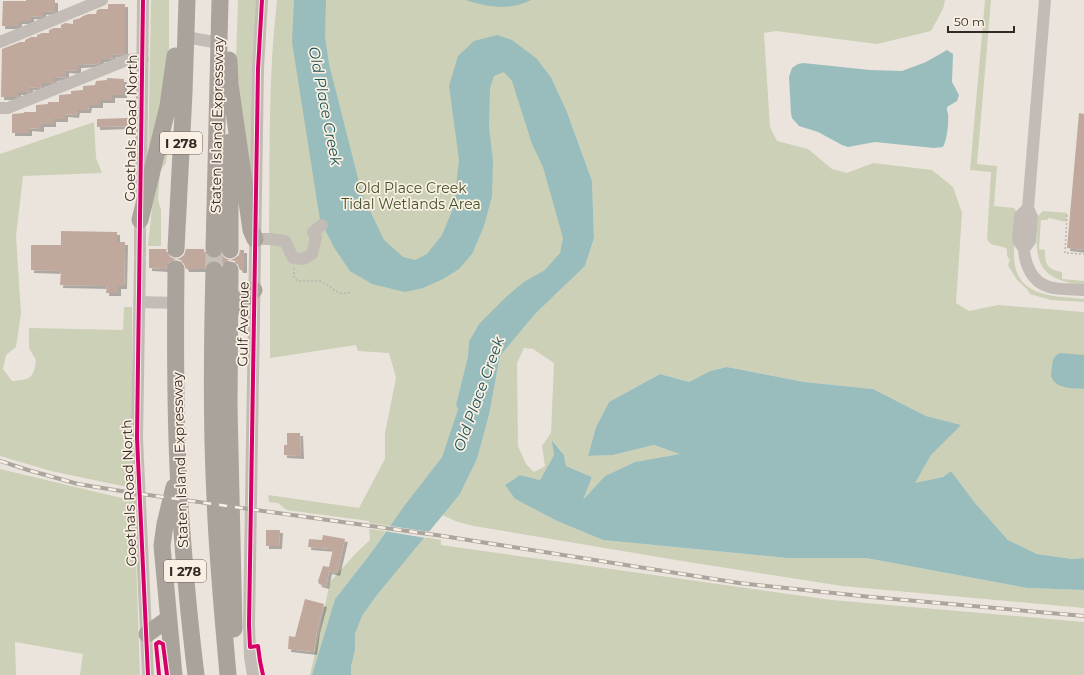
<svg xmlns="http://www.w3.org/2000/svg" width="1084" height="675" font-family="Montserrat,sans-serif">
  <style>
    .green { fill: #ccd0b6; fill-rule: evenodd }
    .water { fill: #98bdbc }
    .pier { fill: #ebe4dc }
    .building { fill: #c0a89d; filter: url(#shadow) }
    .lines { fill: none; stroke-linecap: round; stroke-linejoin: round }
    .highway-tunnel { stroke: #c6bfb7; stroke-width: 17; stroke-dasharray: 17 8; stroke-linecap: butt }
    .path { stroke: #bcb4ae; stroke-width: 1.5; stroke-dasharray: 2 2; stroke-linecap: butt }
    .minor { stroke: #c3bcb6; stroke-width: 12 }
    .highway { stroke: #aaa39c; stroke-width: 17 }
    .rail-casing { stroke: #aba5a0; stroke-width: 4 }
    .rail { stroke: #f9efe2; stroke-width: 2.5; stroke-dasharray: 8; stroke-linecap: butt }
    .cycleway-casing { stroke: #f9efe2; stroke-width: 6 }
    .cycleway { stroke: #d6006c; stroke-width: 4 }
    .labels { text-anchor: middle; stroke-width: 3.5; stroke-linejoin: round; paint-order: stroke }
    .shield { fill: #f9efe2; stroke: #6e645e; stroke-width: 1 }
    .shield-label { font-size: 13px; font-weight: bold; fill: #332925 }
    .street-label { font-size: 14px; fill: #332925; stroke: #f9efe2 }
    .park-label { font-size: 14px; fill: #435228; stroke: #f9efe2 }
    .water-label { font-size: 15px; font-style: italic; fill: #195256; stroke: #f9efe2 }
  </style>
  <defs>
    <filter id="shadow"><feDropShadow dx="3" dy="3" stdDeviation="0" flood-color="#0004"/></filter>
  </defs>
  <rect width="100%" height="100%" fill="#ebe4dc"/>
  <!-- green -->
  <path class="green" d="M151,0H169V51L164,91L148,166Z
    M238,0H260L252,169L248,166L246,159L236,61Z
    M277,0H945L943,9L931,31L877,44L776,31L764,33L770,127L777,141L808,149L832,169L847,173L873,163L932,170L953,187L962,213L956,303L969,311L998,305L1084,312V558L1072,559L1037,554L1008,540L975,503L951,471L943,477L914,484L931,455L960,425L926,416L873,389L804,382L727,367L710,371L689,382L660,374L609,402L596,427L588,456L613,455L654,445L681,454L635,462L605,476L582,502L592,477L566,466L564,455L553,440L554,455L540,480L520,475L505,485L515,499L557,521L603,540L787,558H866L1027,588L1084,590V608L842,586L688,562L474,526L458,522L442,515L460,494L477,459L489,415L500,356L535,314L585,266L594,238L592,181L567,112L551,77L540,63L516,84L542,146L554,169L574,240L571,255L555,271L534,283L517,297L489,325L477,327L469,341L468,356L456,405L458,409L442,457L390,526L369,523V521L287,510L278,503L269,502L268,495L359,508L385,459V433L396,378L389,353L358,351L356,345L270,358V244L271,243L272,234L269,233C270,155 268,77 277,0ZM524,348L533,349L554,363L551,433L542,446L545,466L534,472L526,464L518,446L517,363Z
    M985,0H991L977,164L997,166L994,206L1014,208L1017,212C1018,226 1014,239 1014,253C1013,297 1051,296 1084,299V302L1051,300L1030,294L1027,289L1017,280L1009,267L1008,265L1010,260L1007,256V249C1000,244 991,248 987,239L991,172L970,170Z
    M172,120L166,163L160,171L158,200L161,210V246H148L155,178Z
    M94,122L96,158L102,173L23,176L16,236L21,313L16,347L6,355L3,369L12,381C30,380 34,378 36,360L29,348V328L123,330L124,307H132V488L51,471L0,456V154Z
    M1043,211L1067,213L1066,222L1049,218L1047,220H1041L1039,249L1045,250C1045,265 1047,269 1062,272V279L1084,281V285C1035,280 1034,258 1038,216Z
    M0,469L134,501L140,675H80L83,654L15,642L16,675H0Z
    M369,529L386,531L368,557L335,599L312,675H310L315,653L330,582L356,553L370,540Z
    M424,537L441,540V545L832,600L1084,622V675H351V667L355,650V634L362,616L377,595Z"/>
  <!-- water -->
  <path class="water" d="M294,0H326L325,36L329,64L362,194L384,240L403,257L415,260L427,254L442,235L454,206L459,160L449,86L458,56L474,41L497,35L512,40L536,58L551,77L567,112L592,181L594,238L585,266L535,314L500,356L489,415L477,459L460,494L377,595L362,616L355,634V650L351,667V675H312L335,599L368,557L405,505L442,457L458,409L456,405L468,356L469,341L479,324L507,296L524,282L545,270L560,253L563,238L543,167L532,144L512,81L504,72L494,76L490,88L489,127L493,161L492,196L484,226L472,254L459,269L443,279L423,288L405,292L372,284L350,271L335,249L320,220L292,42Z
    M466,0H531C511,11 486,7 466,0Z
    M947,50L953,54L952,82L959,95L957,101L947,107C947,109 947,111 948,114C949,122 947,140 943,147L934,148L875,142L848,147L842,145L818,132L799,126L792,118L791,113L789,77L792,68L798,64L803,63L870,70L902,71L926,62Z
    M1060,353L1084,355V389C1074,388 1056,389 1052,378C1050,375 1052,370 1052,366C1053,359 1054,356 1060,353Z
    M727,367L804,382L873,389L926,416L961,425L931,455L915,483L943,477L951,471L975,503L1008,540L1037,554L1072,559L1084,558V590L1027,588L866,558H787L603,540L557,521L515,499L505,485L520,475L540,480L554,455L552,440L564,455L566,466L592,477L583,500L605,476L635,462L680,454L654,445L613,455L588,456L596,427L609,402L660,374L689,382L710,371Z"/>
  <!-- pier -->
  <path class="pier" d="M388,525L390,526L431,532L426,538L384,531Z"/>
  <!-- building -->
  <path class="building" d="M26,0H55V11L43,12V16L42,17L31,16V21H19V26H2L3,1H26Z
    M108,4H125V53L120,55L113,54V58L108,59H101V62L97,64L78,65V71L66,70V77L54,78V81L50,83H42V86L39,88L30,87V91L26,92H18V96L16,97H1L2,49L20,42H25V40L31,37H37V35L42,33H49V30L54,28H61V25L65,23L73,24V20L81,18V17L88,14H96L97,10L100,9H108Z
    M107,78L124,79V95H112V100H100V105H89L88,110H77L76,115L65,114V119H53V124H41V129L29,128V133H12V114L24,113V112H36V105L48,104V102H59V95L71,94V91L83,90V86L95,85L96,81L107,80Z
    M1079,113L1084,114V250L1067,248Z
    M128,118L127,126L97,127V119Z
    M61,231L117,232V242H125L124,286H118V293H106L107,286L60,285L61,271L31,270V245H61Z
    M149,249H166L167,253L170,257L176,259L180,258L184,255L186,249H204L205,254L209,258L214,259L222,255L225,258L230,260L235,258L239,255L240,250H244V270H240L238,265L235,261L230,260L225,261L222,264L219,261L215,260L210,261L206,264L204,269H186L184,264L181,260L176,259L171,261L167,264L166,269L149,268Z
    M287,433H300L301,456L284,455V445H287Z
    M266,530H280L279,546H266Z
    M323,535L345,539L337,573L329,571L326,586L319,584L318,581L323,566L329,567L333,549L308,547L309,539L322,540Z
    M305,599L324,604L317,630L314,652L288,649L289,636L295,637Z"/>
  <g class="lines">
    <!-- highway-tunnel -->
    <path class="highway-tunnel" d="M214,270V249"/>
    <!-- path -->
    <path class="path" d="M1067,215L1065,253L1084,254
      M294,268V278C300,284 311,279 319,281C332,284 335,298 351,292"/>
    <!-- minor -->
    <path class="minor" d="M186,37L219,43
      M0,42L102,0
      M0,108H8L127,60L143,59
      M141,195L143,0
      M1028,208L1045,0
      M1028,208L1032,217L1030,241L1024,249L1018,240L1020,216Z
      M255,239H270L285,241L293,258L303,259L312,254L316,237L313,232L322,225
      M1024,249C1025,265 1032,282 1049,287C1059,290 1073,289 1084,290
      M140,256V213
      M140,261L137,438L148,675
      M139,302L176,303
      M253,675L250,657L249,625L258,69L262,0"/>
    <!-- highway -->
    <path class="highway" d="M229,60L230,84L251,230L255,239
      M230,142V250
      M140,220L168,106L175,56
      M176,249L184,93L187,0
      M214,249L220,0
      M176,269C175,348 175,427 180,506C184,562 189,619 196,675
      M214,270C212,345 211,421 215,497C217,556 223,616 228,675
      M230,270L229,406L234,629
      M230,311L244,298L254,290
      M174,487L165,524L162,546L174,675
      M147,634L168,619"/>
    <!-- rail casing -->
    <g class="rail-casing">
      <path id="rail" d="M0,461L28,470L78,484L127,492L443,536L739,583L871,597L1084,616"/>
    </g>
    <!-- rail -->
    <use href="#rail" class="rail"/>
    <!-- cycleway casing -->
    <g class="cycleway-casing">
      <path id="cycleway" d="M143,0L137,438L148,675
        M262,0L258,69L249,625L250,647L258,646L260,661L263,675
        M159,675L156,644L159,642L163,644L167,675"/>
    </g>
    <!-- cycleway -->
    <use href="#cycleway" class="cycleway"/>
  </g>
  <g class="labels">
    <!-- shield labels -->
    <g class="shield">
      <rect x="160" y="132" width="42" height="22" rx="3"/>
      <rect x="164" y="560" width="42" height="22" rx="3"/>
    </g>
    <g class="shield-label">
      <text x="181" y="148">I 278</text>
      <text x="185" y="576">I 278</text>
    </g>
    <!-- street labels -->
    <g class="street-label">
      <text transform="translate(217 125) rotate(-89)" y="5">Staten Island Expressway</text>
      <text transform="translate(131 128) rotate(-89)" y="5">Goethals Road North</text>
      <text transform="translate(243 324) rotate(-89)" y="5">Gulf Avenue</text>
      <text transform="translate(180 460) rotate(-92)" y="5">Staten Island Expressway</text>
      <text transform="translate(129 493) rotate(-92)" y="5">Goethals Road North</text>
    </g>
    <!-- park labels -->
    <g class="park-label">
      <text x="411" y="193">Old Place Creek<tspan x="411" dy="16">Tidal Wetlands Area</tspan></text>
    </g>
    <!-- water labels -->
    <g class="water-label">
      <text transform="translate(325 106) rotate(79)" y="5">Old Place Creek</text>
      <text transform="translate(479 394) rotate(-70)" y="5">Old Place Creek</text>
    </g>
  </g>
  <!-- scale -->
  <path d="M948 26v6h66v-6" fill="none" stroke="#332925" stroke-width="2"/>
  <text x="954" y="26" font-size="12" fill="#332925" stroke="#f9efe2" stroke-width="3" paint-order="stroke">50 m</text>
</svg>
